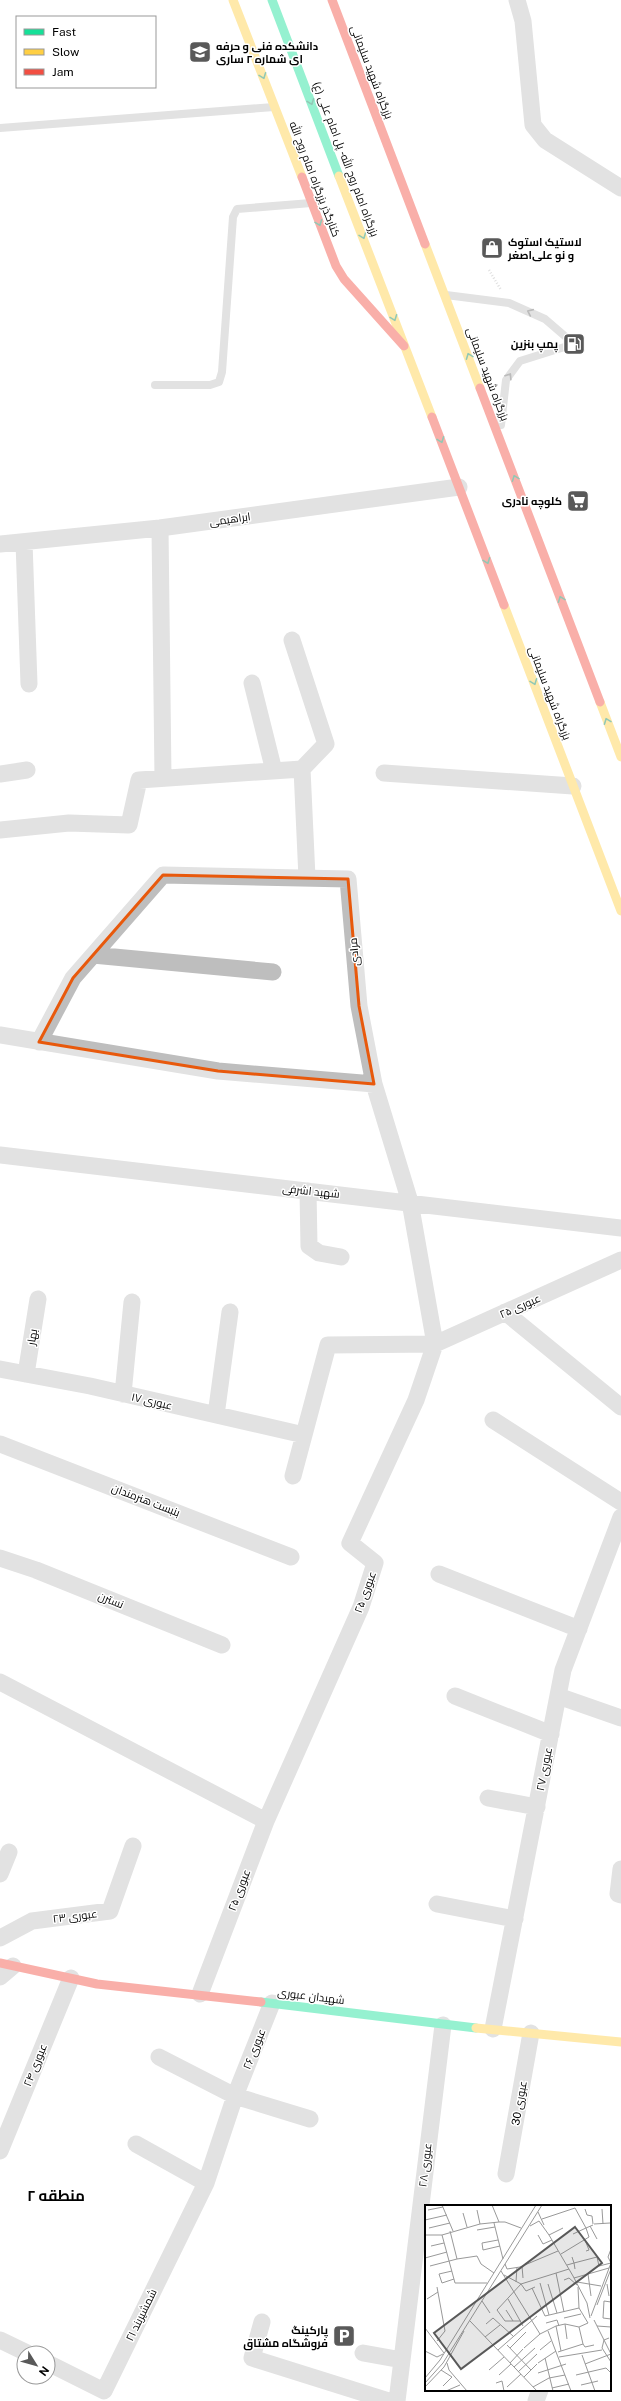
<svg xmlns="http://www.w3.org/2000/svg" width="621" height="2401" font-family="'Public Sans',Cairo,sans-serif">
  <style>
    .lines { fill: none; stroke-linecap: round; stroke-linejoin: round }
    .path { stroke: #b8b8b8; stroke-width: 2.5; stroke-dasharray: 1 2; stroke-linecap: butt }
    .lane { stroke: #bebebe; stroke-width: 8 }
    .street { stroke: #bebebe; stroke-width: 17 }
    .fast { stroke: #16e098; stroke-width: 9 }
    .slow { stroke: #ffcf43; stroke-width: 9 }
    .jam { stroke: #f24e42; stroke-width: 9 }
    .oneway { stroke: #0d865b }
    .oneway2 { stroke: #686868 }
    .marked { fill: none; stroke: #e8590c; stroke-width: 3; stroke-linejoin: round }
    .labels { text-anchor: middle; stroke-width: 3; stroke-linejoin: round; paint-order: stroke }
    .poi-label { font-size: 11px; font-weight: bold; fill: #000; stroke: #fff; text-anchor: end }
    .street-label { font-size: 11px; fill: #000; stroke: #fff }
    .district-label { font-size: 15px; font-weight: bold; fill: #000; stroke: #fff }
    .inset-road { fill: none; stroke: #999; stroke-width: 1 }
    .view { fill: #595959; fill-opacity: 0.15; stroke: #595959; stroke-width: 2 }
    .inset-edge { fill: none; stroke: #000; stroke-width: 2 }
  </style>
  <rect width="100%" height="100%" fill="#fff"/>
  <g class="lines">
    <!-- path -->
    <path class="path" d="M489,270L501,290"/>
    <!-- lane -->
    <path class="lane" d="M0,128L274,107
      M446,295L509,303L545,319L574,344L520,361L506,380L501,425
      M155,385H210L219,382L222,372L233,217L237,209L311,203"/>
    <!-- street -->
    <path class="street" d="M517,0L523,21L533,125L545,140L621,188
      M160,528L163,778
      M24,542L29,684
      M0,544L160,528L459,487
      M252,683L274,771
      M302,769L307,878
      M384,773L573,786
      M0,774L27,770
      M0,830L69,823L129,825L139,780L302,769L326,744L292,640
      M93,955L273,972
      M0,1035L218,1071L374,1084
      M39,1042L73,978L163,875L348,879L359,1006L374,1084L410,1202L435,1344L328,1345L293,1476
      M0,1155L621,1228
      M308,1191L309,1246L319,1253L341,1257
      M505,1312L621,1407
      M0,1369L90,1386L304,1435
      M26,1374L38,1299
      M123,1394L132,1302
      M216,1415L230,1312
      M493,1420L621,1502
      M0,1444L291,1557
      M0,1558L36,1570L222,1645
      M439,1574L579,1629
      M0,1682L266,1821
      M455,1696L551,1734
      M558,1696L621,1718
      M488,1798L537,1807
      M621,1869L618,1894L621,1895
      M0,1874L9,1852
      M437,1904L515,1919
      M0,1938L32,1921L110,1911L133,1846
      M0,1977L13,1966
      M200,1994L266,1821L361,1607L375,1563L350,1543L416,1400L435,1344L621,1260
      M493,2029L563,1670L621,1517
      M159,2057L235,2096L272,2003
      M136,2144L206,2183
      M0,2151L71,1978
      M506,2174L531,2033
      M262,2322L252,2358L389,2401
      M0,2340L27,2353
      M363,2353L402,2360
      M48,2363L104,2391L206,2183L235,2096L310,2119
      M397,2401L443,2025
      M536,2401L540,2390"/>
    <!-- fast -->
    <path class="fast" d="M272,0L339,176
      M261,2002L476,2028"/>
    <!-- slow -->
    <path class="slow" d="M233,0L302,177
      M339,176L432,417
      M425,244L480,388
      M504,605L621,911
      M600,702L621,757
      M476,2028L621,2042"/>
    <!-- jam -->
    <path class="jam" d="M332,0L425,244
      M302,177L336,266L344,279L404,346
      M480,388L600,702
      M432,417L504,605
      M0,1963L97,1984L261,2002"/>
  </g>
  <!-- one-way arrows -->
  <defs><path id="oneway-chevron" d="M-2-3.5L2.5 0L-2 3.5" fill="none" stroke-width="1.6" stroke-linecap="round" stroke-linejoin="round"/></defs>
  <g class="oneway">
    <use href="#oneway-chevron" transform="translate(263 76) rotate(69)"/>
    <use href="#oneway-chevron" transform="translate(311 102) rotate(69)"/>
    <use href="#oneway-chevron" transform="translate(319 223) rotate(69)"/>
    <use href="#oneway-chevron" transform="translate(363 236) rotate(69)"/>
    <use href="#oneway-chevron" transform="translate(394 318) rotate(69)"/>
    <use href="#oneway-chevron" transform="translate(469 356) rotate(-111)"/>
    <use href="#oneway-chevron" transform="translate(441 440) rotate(69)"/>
    <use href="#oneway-chevron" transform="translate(515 478) rotate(-111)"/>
    <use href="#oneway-chevron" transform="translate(487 561) rotate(69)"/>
    <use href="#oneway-chevron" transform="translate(561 599) rotate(-111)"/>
    <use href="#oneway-chevron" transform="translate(534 682) rotate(69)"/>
    <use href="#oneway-chevron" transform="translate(607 721) rotate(-111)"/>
  </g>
  <g class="oneway2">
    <use href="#oneway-chevron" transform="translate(530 312) rotate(-156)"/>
    <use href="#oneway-chevron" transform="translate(509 376) rotate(-57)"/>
  </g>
  <!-- marked area -->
  <path d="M0 0H621V2401H0ZM163,875L348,879L359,1006L374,1084L218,1071L39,1042L73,978Z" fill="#fff" fill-opacity=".55" fill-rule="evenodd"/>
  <path class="marked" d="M163,875L348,879L359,1006L374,1084L218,1071L39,1042L73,978Z"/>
  <!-- icons -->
  <defs>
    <g id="university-square" transform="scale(1.15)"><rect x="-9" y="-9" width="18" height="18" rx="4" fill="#595959" stroke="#fff"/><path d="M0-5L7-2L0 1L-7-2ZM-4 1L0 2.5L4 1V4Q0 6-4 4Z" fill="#fff"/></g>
    <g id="shop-square" transform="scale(1.15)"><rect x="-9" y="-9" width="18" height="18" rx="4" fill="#595959" stroke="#fff"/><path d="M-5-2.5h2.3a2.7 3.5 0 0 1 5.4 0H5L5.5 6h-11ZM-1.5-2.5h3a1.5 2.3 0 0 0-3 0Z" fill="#fff"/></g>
    <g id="fuel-square" transform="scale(1.15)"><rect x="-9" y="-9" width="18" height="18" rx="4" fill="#595959" stroke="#fff"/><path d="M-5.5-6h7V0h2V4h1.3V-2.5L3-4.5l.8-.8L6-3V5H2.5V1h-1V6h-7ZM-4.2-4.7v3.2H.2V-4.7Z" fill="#fff"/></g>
    <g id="supermarket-square" transform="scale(1.15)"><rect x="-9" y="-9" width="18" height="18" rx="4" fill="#595959" stroke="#fff"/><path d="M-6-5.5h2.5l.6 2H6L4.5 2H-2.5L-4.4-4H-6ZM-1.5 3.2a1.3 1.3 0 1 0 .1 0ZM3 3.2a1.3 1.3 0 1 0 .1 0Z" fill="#fff"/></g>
    <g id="parking-square" transform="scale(1.15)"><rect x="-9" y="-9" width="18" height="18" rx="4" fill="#595959" stroke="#fff"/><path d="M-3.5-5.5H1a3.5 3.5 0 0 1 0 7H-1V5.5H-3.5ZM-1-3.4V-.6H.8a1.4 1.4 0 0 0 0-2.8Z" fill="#fff"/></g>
  </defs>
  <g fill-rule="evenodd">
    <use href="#university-square" x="200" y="52"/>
    <use href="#shop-square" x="492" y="248"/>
    <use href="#fuel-square" x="574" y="344"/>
    <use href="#supermarket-square" x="578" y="501"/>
    <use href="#parking-square" x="344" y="2336"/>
  </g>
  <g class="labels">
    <!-- poi labels -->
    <g class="poi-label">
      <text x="216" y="50" text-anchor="start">دانشکده فنی و حرفه<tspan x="216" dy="13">ای شماره ۲ ساری</tspan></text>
      <text x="508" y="246" text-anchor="start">لاستیک استوک<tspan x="508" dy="13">و نو علی‌اصغر</tspan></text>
      <text x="558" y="348">پمپ بنزین</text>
      <text x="562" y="505">کلوچه نادری</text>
      <text x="328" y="2334">پارکینگ<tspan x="328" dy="13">فروشگاه مشتاق</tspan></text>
    </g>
    <!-- street labels -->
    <g class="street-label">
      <text transform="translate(372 72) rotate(69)" y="4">بزرگراه شهید سلیمانی</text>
      <text transform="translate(346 159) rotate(69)" y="4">بزرگراه امام روح الله - پل امام علی (ع)</text>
      <text transform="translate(315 179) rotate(69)" y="4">کنارگذر بزرگراه امام روح الله</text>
      <text transform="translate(488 374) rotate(69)" y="4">بزرگراه شهید سلیمانی</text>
      <text transform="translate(230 519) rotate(-8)" y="4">ابراهیمی</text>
      <text transform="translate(550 693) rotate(69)" y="4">بزرگراه شهید سلیمانی</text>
      <text transform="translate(354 952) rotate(-95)" y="4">مرادی</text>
      <text transform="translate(311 1191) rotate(6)" y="4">شهید اشرفی</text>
      <text transform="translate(520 1306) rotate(-24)" y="4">عبوری ۲۵</text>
      <text transform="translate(32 1337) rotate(-81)" y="4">بهار</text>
      <text transform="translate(152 1401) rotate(13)" y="4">عبوری ۱۷</text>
      <text transform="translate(146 1500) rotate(21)" y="4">بنبست هنرمندان</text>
      <text transform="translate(365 1592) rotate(-70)" y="4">عبوری ۲۵</text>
      <text transform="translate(111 1600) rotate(22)" y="4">نسترن</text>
      <text transform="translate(544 1769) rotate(-79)" y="4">عبوری ۲۷</text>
      <text transform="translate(239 1890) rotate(-69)" y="4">عبوری ۲۵</text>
      <text transform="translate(75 1916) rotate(-7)" y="4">عبوری ۲۳</text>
      <text transform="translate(311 1996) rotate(7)" y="4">شهیدان عبوری</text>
      <text transform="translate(254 2049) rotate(-68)" y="4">عبوری ۲۶</text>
      <text transform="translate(35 2065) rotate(-68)" y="4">عبوری ۲۴</text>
      <text transform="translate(519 2103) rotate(-80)" y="4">عبوری 30</text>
      <text transform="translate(425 2165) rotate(-83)" y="4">عبوری ۲۸</text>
      <text transform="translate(141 2315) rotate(-64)" y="4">شمشیربند ۲۱</text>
    </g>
    <!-- district labels -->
    <g class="district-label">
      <text x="56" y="2201">منطقه ۲</text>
    </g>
  </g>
  <!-- overview -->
  <g transform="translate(425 2205)">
    <rect width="186" height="186" fill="#fff"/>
    <path class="inset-road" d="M17,0L28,26M160,4L162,10L167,11L168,19M177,4L178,19M3,5L18,2M52,5L55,19M113,7L119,20M38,8L42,22M117,14L150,3L161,23L148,29M0,15L22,10M74,17H80L96,23M69,18L78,54M169,19L185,18M105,21L114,16L124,30L148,71L162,98L165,113M165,21L172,34M4,23L25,18M52,25L70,22M0,30H17L55,19L74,17L67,0M17,30L30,78H62M113,30L118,39L127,35M124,30L138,23M73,35L57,38L58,45L75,41M160,35L164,45L161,46M6,41L19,38M136,49L164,32L161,23L168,20M147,52L149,58L172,52L174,61L186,58L183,52L186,44M0,53L22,47M32,54L52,51L56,59L69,68M80,59L82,64L95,62L133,46M142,60L149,58L150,64M5,61L32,54L25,26M97,61L98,73M27,66L14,69L17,78L29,74M76,66L115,129M131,68L139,107M163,69L166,91M79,70L96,79L144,64M149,73L184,63M139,75L144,73L152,80M91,77L92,62M152,77L176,81M115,78L124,110M123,79L132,108M182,79L184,91M12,82L20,126L12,136M107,83L120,111L154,103M2,94L13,87M83,94L98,121M57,96L65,108M172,100L186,64M81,105L88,116M186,107V97L179,96L178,113L186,114M166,111L186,58M139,113L156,109M169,115L186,149M45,116L112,186M96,116H80L72,105L96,79L101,86L110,82M121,118L132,115L134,121M61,119L68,113L88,131M140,119L142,134M131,121L136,146M172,121L186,122M154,122L158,139M0,123L19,148M123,126L146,186M60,132L75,120M184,133L179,135L177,143L186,157M158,139L160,142L169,140M82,140L106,165M85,143L101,127M99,143L115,129L131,121L140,119L154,122L163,118L154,103L153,82M73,145L112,111M115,145L126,136M0,146L12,152L18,149M133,147L158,139M157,150L170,186M134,152L177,145M120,153L128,186M22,158L24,165L42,186M85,158L98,144M113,158L131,146M160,159L186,149M89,162L110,143M16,165L27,172M64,165L79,152M93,167L112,149M113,168L141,159M74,170L86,159M151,170L181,163L186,168M99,172L112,159M0,173L15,155L111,0M0,178L18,158L117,0M71,178L77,176L79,186M156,180L173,176M18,181L27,172M0,182L19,162L39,126M82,182L96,169M108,182L124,173L140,170M127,183L144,179M21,186L35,180"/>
    <path class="view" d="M150,22L177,58L36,164L9,128Z"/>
    <rect width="186" height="186" class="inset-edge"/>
  </g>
  <!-- legend -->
  <rect x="16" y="16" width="140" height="72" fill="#ffffff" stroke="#999999"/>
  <rect x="24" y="29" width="20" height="6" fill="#16e098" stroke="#999999"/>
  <text x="52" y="36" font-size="12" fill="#000000">Fast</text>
  <rect x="24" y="49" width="20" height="6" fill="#ffcf43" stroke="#999999"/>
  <text x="52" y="56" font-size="12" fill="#000000">Slow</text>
  <rect x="24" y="69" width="20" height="6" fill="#f24e42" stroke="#999999"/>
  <text x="52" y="76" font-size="12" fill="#000000">Jam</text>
  <!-- north arrow -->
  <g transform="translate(36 2365) rotate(127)"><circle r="19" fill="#ffffff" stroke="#999999"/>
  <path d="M0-3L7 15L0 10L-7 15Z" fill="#595959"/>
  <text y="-6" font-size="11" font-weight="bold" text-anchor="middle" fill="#000000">N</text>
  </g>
</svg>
